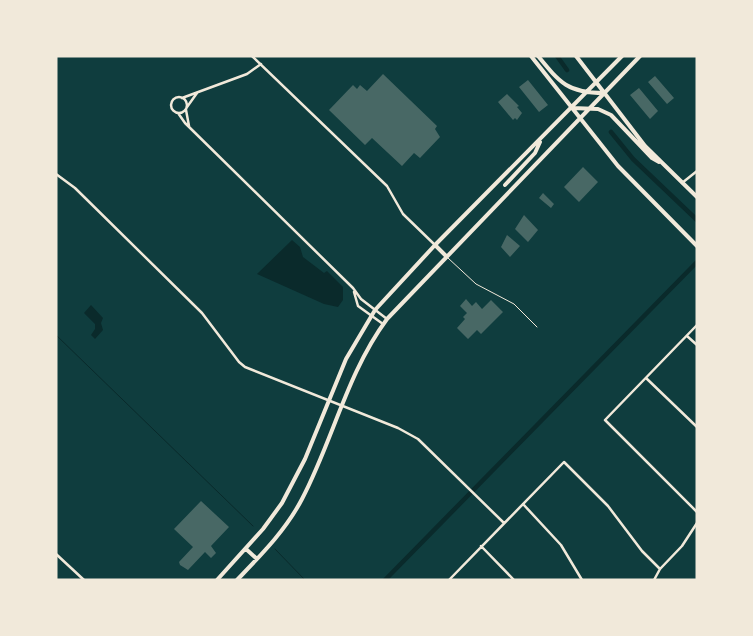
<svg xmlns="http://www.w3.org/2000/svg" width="753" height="636" font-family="'IBM Plex Sans',sans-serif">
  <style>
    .water { fill: #0a2a2b }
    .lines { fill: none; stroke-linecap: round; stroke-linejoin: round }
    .stream { stroke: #0a2a2b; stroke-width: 1 }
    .canal { stroke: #0a2a2b; stroke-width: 4.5 }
    .building { fill: #486865 }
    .service { stroke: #f1e9da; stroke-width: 1 }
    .minor { stroke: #f1e9da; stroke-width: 2.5 }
    .secondary { stroke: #f1e9da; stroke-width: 4 }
  </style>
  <rect width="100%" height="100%" fill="#0f3d3e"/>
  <!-- water -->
  <path class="water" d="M292,240L300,247L303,257L324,273L327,271L343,287V300L338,307L324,304L257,274Z
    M91,305L103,318L101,323L103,330L95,339L91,335L95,329V324L84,313Z"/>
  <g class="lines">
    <!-- stream -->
    <path class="stream" d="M56,335L253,526
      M275,549L305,580"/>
    <!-- canal -->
    <path class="canal" d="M557,56L567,70
      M611,132L633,159L697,220
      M385,580L697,262"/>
  </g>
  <!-- building -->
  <path class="building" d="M383,74L437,126L435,129L440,137L420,158L414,153L402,166L372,138L365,145L329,110L353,85L357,89L360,85L367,91Z
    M655,76L674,98L667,104L648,82Z
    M528,80L548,105L539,112L519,87Z
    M639,88L658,111L650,119L630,95Z
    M507,94L519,106L517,107L522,113L517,120L515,118L513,120L498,102Z
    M583,167L598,182L579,202L564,187Z
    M543,193L554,204L551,208L539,198Z
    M524,215L538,230L528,242L515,229Z
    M507,235L520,246L510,257L501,247Z
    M466,299L472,306L476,302L482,309L491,300L503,312L481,334L477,330L468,339L457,328L465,319L463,317L467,313L460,306Z
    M201,501L229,527L211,546L216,553L211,558L205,552L188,570L180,565L179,562L193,547L174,529Z"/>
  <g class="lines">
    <!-- service -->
    <path class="service" d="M448,258L476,284L514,304L537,327"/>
    <!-- minor -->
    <path class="minor" d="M252,56L387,186L403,214L435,245
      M171 105a8 8 0 1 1 16 0a8 8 0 1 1-16 0Z
      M182,98L247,74L261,64
      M187,107L197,93
      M186,110L189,126
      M178,113L185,123L353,288L361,299L387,319
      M56,174L75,188L202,313L239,362L245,367L398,428L418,439L504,523
      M682,183L697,171
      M354,292L358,306L383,324
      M697,325L605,420L697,512
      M687,336L697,345
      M646,378L697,427
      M523,504L561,545L582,580
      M481,546L514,580
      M56,554L84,580
      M449,580L564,462L608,506L642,551L660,569
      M654,580L660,569L682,546L697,523"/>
    <!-- secondary -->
    <path class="secondary" d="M531,56L618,166L697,246
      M538,56C560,83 568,93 604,93
      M576,56L645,146L697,197
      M572,108L598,109L611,115L652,158L659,162
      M505,185L535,153L540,142
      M435,245L446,256
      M246,549L257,559
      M217,580L263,529L282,503L305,459L346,359L375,310L435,245L622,56
      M237,580C261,555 286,530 302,499C333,440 347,373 387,319L640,56"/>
  </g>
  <!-- border -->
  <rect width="753" height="636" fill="none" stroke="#f1e9da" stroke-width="115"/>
</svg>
